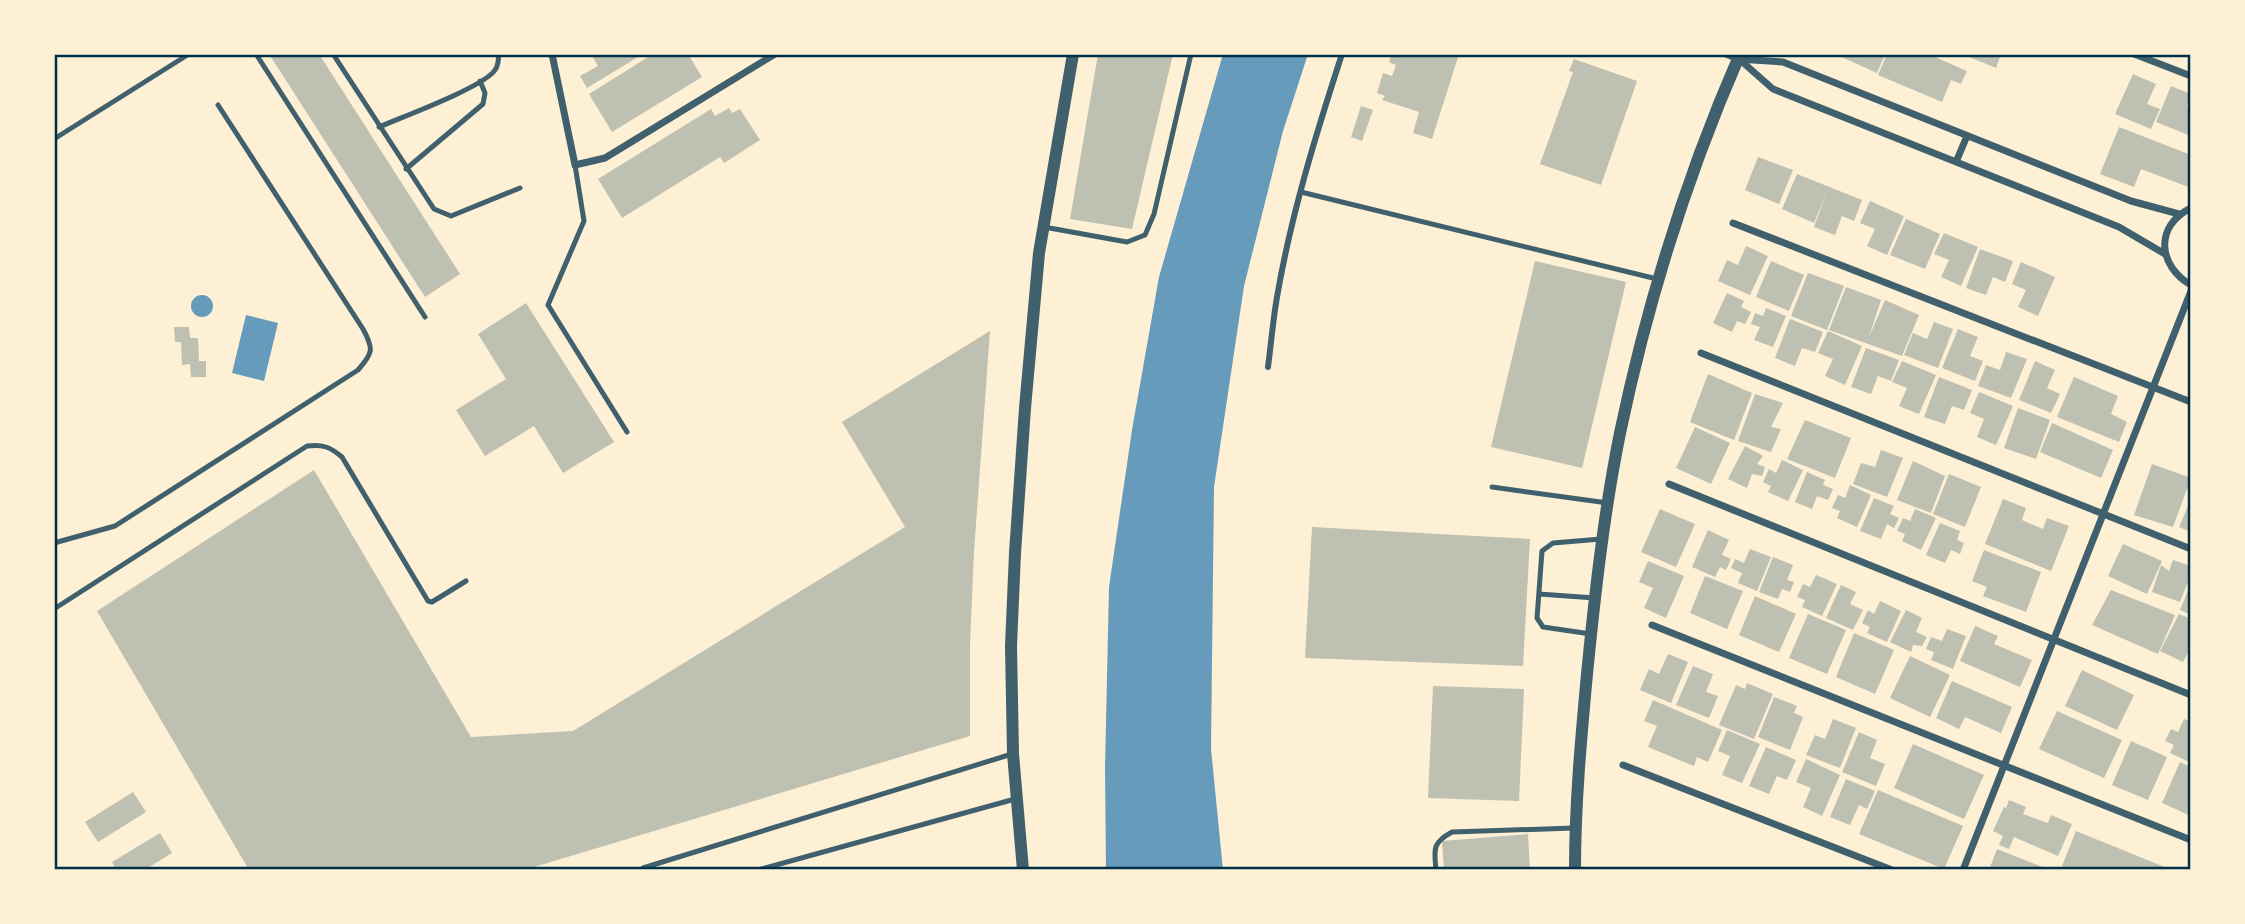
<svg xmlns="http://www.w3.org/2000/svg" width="2245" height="924" font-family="Inter,sans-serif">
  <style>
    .water { fill: #669bbc }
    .building { fill: #bec0b2 }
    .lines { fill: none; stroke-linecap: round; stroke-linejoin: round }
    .service { stroke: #3f606c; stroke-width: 5 }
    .pedestrian { stroke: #3f606c; stroke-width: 6 }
    .minor { stroke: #3f606c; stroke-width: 7 }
    .tertiary { stroke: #3f606c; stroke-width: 12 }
    .neatline { fill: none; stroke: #003049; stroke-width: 2.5 }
  </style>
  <rect width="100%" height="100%" fill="#fdf0d5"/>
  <!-- water -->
  <path class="water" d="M1223,54H1308L1283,131L1244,286L1214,487L1211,749L1223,870H1106L1105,767L1109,587L1132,430L1159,277Z
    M191 306a11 11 0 1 1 22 0a11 11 0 1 1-22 0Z
    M246,315L278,323L264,381L232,373Z"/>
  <!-- building -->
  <path class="building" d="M269,54H319L460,274L425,297Z
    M591,54H643L587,88L580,76L598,66Z
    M653,54H688L702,77L612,132L589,94Z
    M1098,54H1173L1132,229L1070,219Z
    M1391,54H1459L1432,139L1413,133L1419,112L1382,100L1385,96L1377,93L1383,73L1392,76L1396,65L1389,62Z
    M1835,54H1885L1877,73Z
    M1887,54H1928L1967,71L1961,84L1951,80L1942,102L1878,75Z
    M1962,54H2001L1996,68Z
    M1574,59L1637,81L1601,185L1540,164L1573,72L1569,71Z
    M2133,74L2156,84L2147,104L2160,109L2151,129L2115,114Z
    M2171,86L2191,94L2187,107L2191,108V136L2156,122Z
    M1361,106L1373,110L1362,141L1351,137Z
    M729,108L732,113L740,109L760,140L724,163L720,157L622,218L598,179L711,109L715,116Z
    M2119,127L2191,155V188L2141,169L2134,187L2100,174Z
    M1758,157L1793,170L1779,204L1745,190Z
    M1797,174L1862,200L1854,221L1842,216L1835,235L1814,227L1827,191L1814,223L1782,209Z
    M1870,201L1904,216L1887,255L1867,246L1875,229L1860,223Z
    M1906,219L1940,234L1925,269L1890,255Z
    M1944,233L1978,247L1961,286L1941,277L1949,260L1934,254Z
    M1746,246L1768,256L1750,295L1718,281L1727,260L1738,265Z
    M1980,249L2013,261L2005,282L1993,277L1986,295L1966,288Z
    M1535,261L1626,282L1582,468L1491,447Z
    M1771,261L1804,275L1789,311L1756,297Z
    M2021,262L2055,277L2038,316L2018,307L2026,290L2012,284Z
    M1808,273L1844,286L1827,330L1791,316Z
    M1846,287L1881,300L1869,337L1885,300L1919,315L1902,356L1829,330Z
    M1727,293L1744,301L1741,307L1751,312L1745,324L1737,321L1732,332L1713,323Z
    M526,303L614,442L563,473L534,426L485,456L456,410L506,379L478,334Z
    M1766,308L1786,316L1773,347L1754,340L1760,327L1751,324L1755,313L1763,316Z
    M1790,319L1823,332L1815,352L1802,348L1795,366L1775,358Z
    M1934,322L1953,329L1938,368L1904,355L1913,333L1927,339Z
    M174,327H189L190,338H198L199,361H206V377H191L190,364L182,365L181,342H175Z
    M1958,329L1978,337L1970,356L1983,361L1975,381L1942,368Z
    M990,331L974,552L970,645V736L524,870H249L97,611L314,470L471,737L573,731L905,527L842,422Z
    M1828,331L1862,346L1845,385L1825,376L1833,359L1818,353Z
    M1866,348L1899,360L1891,381L1878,376L1871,394L1851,387Z
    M2006,352L2027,359L2011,398L1978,386L1986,365L2000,370Z
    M1902,361L1936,375L1919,414L1899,406L1907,388L1892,382Z
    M2035,361L2055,370L2047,388L2060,394L2051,413L2019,400Z
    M1708,374L1752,393L1734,440L1690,422Z
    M1939,377L1972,390L1964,410L1952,406L1945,424L1924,417Z
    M2074,377L2118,396L2111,414L2127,422L2119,442L2057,417Z
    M1979,392L2013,406L1996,445L1977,437L1984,419L1970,413Z
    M1755,394L1783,403L1771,427L1781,429L1771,452L1738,441Z
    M2018,408L2050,420L2036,459L2004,448Z
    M1805,420L1851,438L1835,478L1787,459Z
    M2052,423L2113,450L2101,478L2040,452Z
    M1695,427L1730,443L1711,484L1676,468Z
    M1745,446L1763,456L1757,464L1765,467L1762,476L1752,474L1747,488L1728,479Z
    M1881,450L1903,458L1887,497L1853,484L1861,463L1875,467Z
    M1782,460L1803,470L1788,501L1768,492L1771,486L1763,482L1769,469L1776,473Z
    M1913,461L1945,476L1931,513L1897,500Z
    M2152,464L2191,478L2173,527L2134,515Z
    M1807,472L1825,480L1823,485L1833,489L1828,500L1817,496L1812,509L1795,502Z
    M1949,474L1981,487L1965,527L1933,514Z
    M1850,485L1871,495L1857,527L1837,518L1840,511L1832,508L1838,495L1845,498Z
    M1874,498L1894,506L1890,514L1899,518L1894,528L1887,524L1881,539L1860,531Z
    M2003,499L2026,508L2022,520L2043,529L2047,518L2069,526L2051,571L1985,544Z
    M2191,499V532L2179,527Z
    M1660,509L1695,524L1676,567L1641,552Z
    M1915,509L1936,518L1921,550L1902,541L1905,534L1897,531L1903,518L1910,521Z
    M1940,523L1960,531L1957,540L1964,543L1960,554L1951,550L1945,563L1926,555Z
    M1312,527L1530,539L1523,666L1305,658Z
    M1708,530L1729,540L1722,555L1731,559L1726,570L1720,567L1715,577L1692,567Z
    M2123,544L2162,561L2147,594L2108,576Z
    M1750,549L1771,557L1757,591L1738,583L1742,573L1731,568L1735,559L1744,563Z
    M1984,550L2041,572L2026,612L1983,596L1987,587L1972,581Z
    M1773,557L1793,565L1787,580L1794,582L1790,592L1782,589L1778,599L1759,592Z
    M2173,560L2191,566V574L2180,602L2152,592L2161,565L2169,571Z
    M1648,561L1684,576L1666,618L1644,608L1653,588L1639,582Z
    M1816,575L1837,584L1822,616L1802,607L1805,600L1797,597L1803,584L1810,587Z
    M1705,576L1743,591L1727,629L1690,613Z
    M1841,585L1856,592L1850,604L1863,610L1853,630L1826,618Z
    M2189,588L2191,589V615L2180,610Z
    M2111,590L2175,615L2158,654L2092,625Z
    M1755,596L1796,614L1779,652L1739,635Z
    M1880,601L1901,611L1887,642L1867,633L1870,627L1862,623L1868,610L1874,614Z
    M1906,610L1922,618L1916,632L1927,637L1922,646L1913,645L1911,652L1890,642Z
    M1808,614L1846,630L1827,674L1789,658Z
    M2179,614L2191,619V647L2183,662L2160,651Z
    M1975,626L1998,636L1994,644L2032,660L2020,687L1960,661Z
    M1947,629L1966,636L1953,669L1931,660L1934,652L1926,649L1931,637L1942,641Z
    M1854,633L1894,650L1875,694L1836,677Z
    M1668,654L1688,662L1671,703L1640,690L1649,669L1659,674Z
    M1910,656L1950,675L1930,717L1890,698Z
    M1693,666L1713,674L1706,692L1718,696L1709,718L1676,705Z
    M2082,670L2134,695L2117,730L2065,706Z
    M1952,681L2012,707L2001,733L1965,717L1959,729L1936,718Z
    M1747,683L1773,694L1754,739L1719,725L1736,685L1745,689Z
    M1433,686L1524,689L1519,801L1428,798Z
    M1774,697L1797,706L1794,713L1803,717L1790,750L1758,737Z
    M1653,700L1722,730L1708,762L1697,757L1694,766L1648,747L1657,726L1644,721Z
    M2057,711L2122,740L2104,778L2039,749Z
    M1833,719L1856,728L1840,768L1806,755L1815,735L1825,739Z
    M2184,719L2191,722V758L2189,762L2170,753L2174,745L2165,741L2171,729L2178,732Z
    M1727,730L1760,744L1742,783L1722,775L1730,756L1718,751Z
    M1859,732L1877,740L1870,758L1885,764L1876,786L1842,772Z
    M2131,741L2167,757L2148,800L2112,785Z
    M1913,744L1984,775L1964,819L1894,788Z
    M1766,747L1796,760L1787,780L1777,776L1769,794L1749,786Z
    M1806,759L1840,775L1822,816L1803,807L1811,788L1796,782Z
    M2180,762L2191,767V816L2162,803Z
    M1846,779L1875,791L1867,809L1859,805L1850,825L1830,817Z
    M1878,790L1963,826L1944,869L1859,834Z
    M133,792L146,812L98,842L85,822Z
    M2009,800L2026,807L2023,814L2048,823L2051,815L2072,824L2058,856L2014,837L2009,849L1999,845L2003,836L1993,831L2004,807L2006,808Z
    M2076,831L2172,870H2072L2062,866Z
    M160,833L172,853L144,870H116L112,862Z
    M1528,834L1530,870H1444L1442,841Z
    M1997,849L2050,870H1989Z"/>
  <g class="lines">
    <!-- service -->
    <path class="service" d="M256,54L425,317
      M333,54L434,209L451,216L520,188
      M379,127C402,117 484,87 495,70C498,66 499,59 498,54
      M54,139L189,54
      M575,165L584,221L548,305L627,432
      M406,169L483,104L485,93L480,81
      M1301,192L1657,279
      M1044,227L1127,242L1145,235L1154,214L1191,54
      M1492,487L1608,503
      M54,543L115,526L358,370C373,353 374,349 363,329L218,105
      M1539,594L1595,598
      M54,609L307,446C323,444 330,447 342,457L428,601L432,602L466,581
      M1591,634L1543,627L1537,618L1542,551L1553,543L1601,539
      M643,868L1012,754
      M758,870L1015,799
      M1436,870C1434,849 1432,843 1452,832L1574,828"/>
    <!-- pedestrian -->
    <path class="pedestrian" d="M1268,367C1271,344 1273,320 1277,297C1291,215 1316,134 1342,54"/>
    <!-- minor -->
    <path class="minor" d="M552,54L575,165L605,158L775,54
      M1726,54L1738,59L1783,62L2131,201L2179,214
      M2134,54L2191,76
      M1739,59L1773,89L2119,227L2165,254
      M1956,162L1967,136
      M2191,208C2154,226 2158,266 2191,285
      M1733,223L2191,402
      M1701,353L2191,549
      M1669,484L2191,695
      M1652,625L2191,840
      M1623,765L1892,870
      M1963,870L2191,291"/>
    <!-- tertiary -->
    <path class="tertiary" d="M1023,870L1013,754L1011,646L1015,553L1025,408L1039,253L1073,54
      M1575,870C1575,804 1581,739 1587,674C1595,593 1604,512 1620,433C1647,304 1687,175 1740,54"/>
  </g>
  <!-- border -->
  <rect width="2245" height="924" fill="none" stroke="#fdf0d5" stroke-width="112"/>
  <rect x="56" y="56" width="2133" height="812" class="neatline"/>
</svg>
